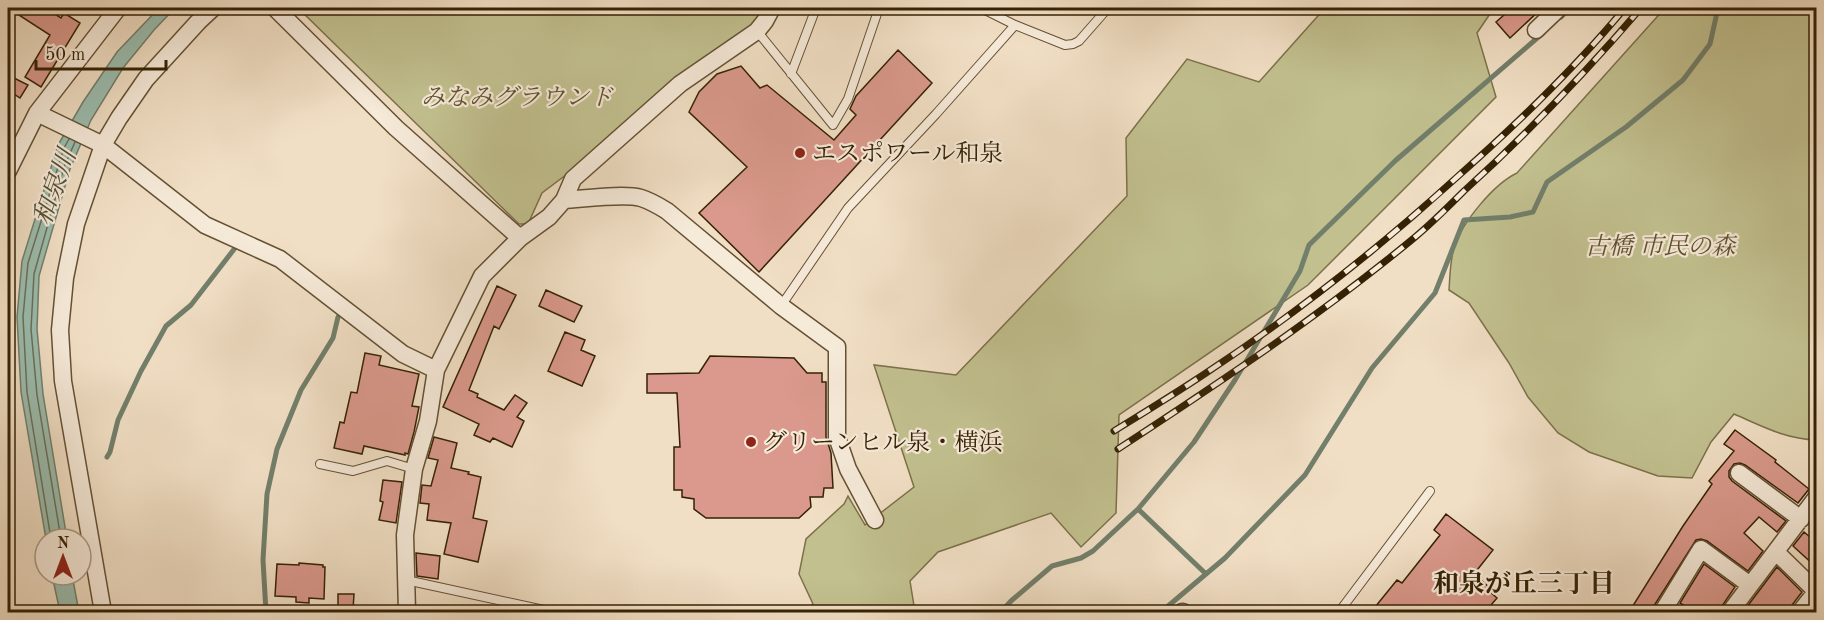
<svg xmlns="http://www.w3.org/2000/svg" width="1824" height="620" font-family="'Old Standard TT','Noto Serif JP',serif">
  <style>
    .green { fill: #c2c08f; stroke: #7c714a; stroke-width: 1.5 }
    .water { fill: #9bbdaf; stroke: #727f6b; stroke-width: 1.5 }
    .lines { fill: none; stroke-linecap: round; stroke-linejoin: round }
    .shore { stroke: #68705a; stroke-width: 1.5 }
    .stream { stroke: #727f6b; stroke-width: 5 }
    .building { fill: #da998c; stroke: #352204; stroke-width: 1.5 }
    .lane-casing { stroke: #645134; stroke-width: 10 }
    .street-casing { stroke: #645134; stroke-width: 19 }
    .lane { stroke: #f6ead9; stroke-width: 8 }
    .street { stroke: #f6ead9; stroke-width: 16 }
    .rail-casing { stroke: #352204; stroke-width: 7 }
    .rail { stroke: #f6ead9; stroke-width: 4.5; stroke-dasharray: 14; stroke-linecap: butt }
    .poi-dot { fill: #8f2418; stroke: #f6ead9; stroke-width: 2 }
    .labels { text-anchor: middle; stroke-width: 4.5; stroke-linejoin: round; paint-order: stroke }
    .park-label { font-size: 24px; font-style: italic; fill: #5f512e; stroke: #f6ead9 }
    .poi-label { font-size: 24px; fill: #352204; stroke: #f6ead9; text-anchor: start }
    .water-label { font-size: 26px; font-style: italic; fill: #545037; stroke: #f6ead9 }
    .neighbourhood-label { font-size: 26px; font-weight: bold; fill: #352204; stroke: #f6ead9 }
  </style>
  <rect width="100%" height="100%" fill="#f1dfc5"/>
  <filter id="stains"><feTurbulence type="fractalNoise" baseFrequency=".00333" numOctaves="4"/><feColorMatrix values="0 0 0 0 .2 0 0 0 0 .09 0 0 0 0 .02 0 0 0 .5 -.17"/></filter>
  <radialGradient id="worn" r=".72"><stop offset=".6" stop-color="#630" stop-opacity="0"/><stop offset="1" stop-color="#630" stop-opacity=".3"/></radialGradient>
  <!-- green -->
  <path class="green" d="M298,8H764L757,21L603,147L542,193L528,224H519Z
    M1325,8H1494L1477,33L1496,97L1308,285L1119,415L1116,513L1081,547L1051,513L938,552L910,581L915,612H802L813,604L799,574L806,539L844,504L848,496L865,525L914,487L874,365L956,375L1127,196L1126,138L1187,59L1259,82Z
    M1665,8H1816V440C1785,439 1762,426 1734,414L1711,442L1692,478L1658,476L1589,452L1558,433L1528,397L1509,363L1469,303L1449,290C1450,276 1450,261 1454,248C1462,222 1494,184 1517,173Z"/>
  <!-- water -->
  <path class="water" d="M159,8H175L154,30L123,68L91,120L70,169L39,276L37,329L43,394L67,539H46L21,392L17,317L22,261L58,145L83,102L117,52Z
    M52,575H72L79,612H60Z"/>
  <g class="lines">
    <!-- shore -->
    <path class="shore" d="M51,539L27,392L23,317L28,263L64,148L69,139
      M61,539L37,395L31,329L34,274L64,167L75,142"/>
    <!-- stream -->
    <path class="stream" d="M1561,17L1570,8
      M107,457L110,452L118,420L141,371L166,326L191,305L235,248
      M1138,509L1194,442L1235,380L1300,271L1309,245L1395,161L1543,33
      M266,612L263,560L267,494L277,449L301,390L333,338L338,317
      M1001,612L1011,601L1052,566L1081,558L1093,551L1138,509L1206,574L1225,558L1305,475L1372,368L1435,293L1464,220L1510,217L1533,212L1547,182L1626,127L1683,80L1710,44L1718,8
      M1161,612L1206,574"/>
  </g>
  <!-- building -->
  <path class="building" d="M8,8H45L61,18L64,13L80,23L41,87L25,77L50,35Z
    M1512,8H1542L1510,38L1496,22Z
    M898,50L932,83L759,272L699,213L747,167L689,112L699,92L717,74L741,66L760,88L767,85L834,140L856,115L850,109L856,96Z
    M8,75L28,85L20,98L8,90Z
    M497,286L516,295L499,329L494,326L469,390L478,394L477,397L504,410L515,395L527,403L517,417L524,421L512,447L493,438L490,442L474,435L479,424L443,407Z
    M546,290L582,306L574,322L539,306Z
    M565,332L585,340L581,350L595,356L582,386L548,371Z
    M365,353L381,356L379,365L419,374L412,406L419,407L414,432L408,454L405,453V455L364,446L362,454L334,448L340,422L344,423L351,392L357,393Z
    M710,356L794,358L807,373H822V382H826V437L831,453L833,488H824L823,497H810L811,507L799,518H706L694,509V499L682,497V490H674V447H680L677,393H647V374L699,373Z
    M1735,430L1776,460L1775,462L1809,489L1798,503L1745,465L1740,463L1734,464L1729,471V477L1732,481L1786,521L1777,532L1759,517L1744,533L1763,551L1748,571L1707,541L1701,539L1696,540L1650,612H1629L1683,526L1712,484L1709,481L1734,451L1724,444Z
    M434,437L457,443L451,468L469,472L468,474L481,477L473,518L487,521L478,562L444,554L451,523L427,520L429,504L420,503L422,485L431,486L438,460L428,458Z
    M383,480L402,482L396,523L379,520L383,502L380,501Z
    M1446,514L1493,550L1474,574L1490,588L1488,590L1497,598L1485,612H1371L1397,580L1402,583L1440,535L1434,530Z
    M1804,532L1816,542V567L1793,546Z
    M416,553L440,556L438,579L417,576Z
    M299,563L323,565V567H325L324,599L309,598V603L296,602V597L275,596L277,564L299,565Z
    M1704,564L1735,587L1722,606L1720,612H1694L1680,603Z
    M1777,567L1802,592L1792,605L1790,612H1743Z
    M338,594H354L353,610L338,609Z"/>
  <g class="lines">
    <!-- lane casing -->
    <g class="lane-casing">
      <path id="lane" d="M981,8L1015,25L1065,45L1073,44L1079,41L1108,8
        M757,31L833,125L848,99L879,8
        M791,74L816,8
        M781,306L848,208L936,114L1015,25
        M320,464L353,471L387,461L414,469
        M406,580L553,612
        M1339,612L1430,491"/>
    </g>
    <!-- street casing -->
    <g class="street-casing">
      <path id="street" d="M275,8L396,128L520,238
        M1536,30L1557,10L1558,8
        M37,113L103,145L205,225L280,259L403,354L436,370
        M8,171L37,113L118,8
        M564,200C583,199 624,193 641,198C651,201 659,206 667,211L781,306L837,347V437L848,469L875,520
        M1739,473L1801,519
        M1776,552L1816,591
        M103,612L63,381L60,330L65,278L76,224L103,145L119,118L146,79L198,22L213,8
        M407,612L405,535L414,469L428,421L436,370L482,276L520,238L549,217L564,200L573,179L680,84L757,31L765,21L772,8
        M1182,612H1183
        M1664,612L1663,611L1701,549L1750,585
        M1730,612L1816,498
        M1800,612L1816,592"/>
    </g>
    <!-- lane -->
    <use href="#lane" class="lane"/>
    <!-- street -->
    <use href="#street" class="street"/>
    <!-- rail casing -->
    <g class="rail-casing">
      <path id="rail" d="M1114,431C1145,412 1176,393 1206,373C1294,315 1378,249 1456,178C1516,125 1574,69 1625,8
        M1118,449C1219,383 1321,315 1414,238C1432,223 1448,207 1464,191C1527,134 1586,72 1641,8"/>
    </g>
    <!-- rail -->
    <use href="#rail" class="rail"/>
  </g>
  <!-- markers -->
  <g class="poi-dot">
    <circle cx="800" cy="153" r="6"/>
    <circle cx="751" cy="442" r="6"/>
  </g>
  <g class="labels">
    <!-- park labels -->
    <g class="park-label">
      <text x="517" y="105">みなみグラウンド</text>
      <text x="1660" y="254">古橋 市民の森</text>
    </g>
    <!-- poi labels -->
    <g class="poi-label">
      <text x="812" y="161">エスポワール和泉</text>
      <text x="763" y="450">グリーンヒル泉・横浜</text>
    </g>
    <!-- water labels -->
    <g class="water-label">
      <text transform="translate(54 187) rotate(-70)" y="9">和泉川</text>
    </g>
    <!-- neighbourhood labels -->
    <g class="neighbourhood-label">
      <text x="1524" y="592">和泉が丘三丁目</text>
    </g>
  </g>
  <!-- margin -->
  <rect width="1824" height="620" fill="none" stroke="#f1dfc5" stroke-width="30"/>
  <rect x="9" y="9" width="1806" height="602" fill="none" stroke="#352204" stroke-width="3"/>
  <rect x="15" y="15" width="1794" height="590" fill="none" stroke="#352204" stroke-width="1.5"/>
  <!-- north arrow -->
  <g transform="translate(63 557)"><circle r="28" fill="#f6ead9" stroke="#a99a84" stroke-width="1.5"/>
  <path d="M0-4.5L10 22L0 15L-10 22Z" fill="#8f2418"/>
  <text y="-9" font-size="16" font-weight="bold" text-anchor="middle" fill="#352204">N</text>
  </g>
  <!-- scale -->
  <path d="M36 60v9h130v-9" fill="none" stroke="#352204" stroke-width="3"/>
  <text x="45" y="60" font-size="18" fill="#352204" stroke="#f6ead9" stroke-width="4.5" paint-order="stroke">50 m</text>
  <rect width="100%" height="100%" filter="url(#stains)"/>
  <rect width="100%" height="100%" fill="url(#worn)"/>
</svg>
